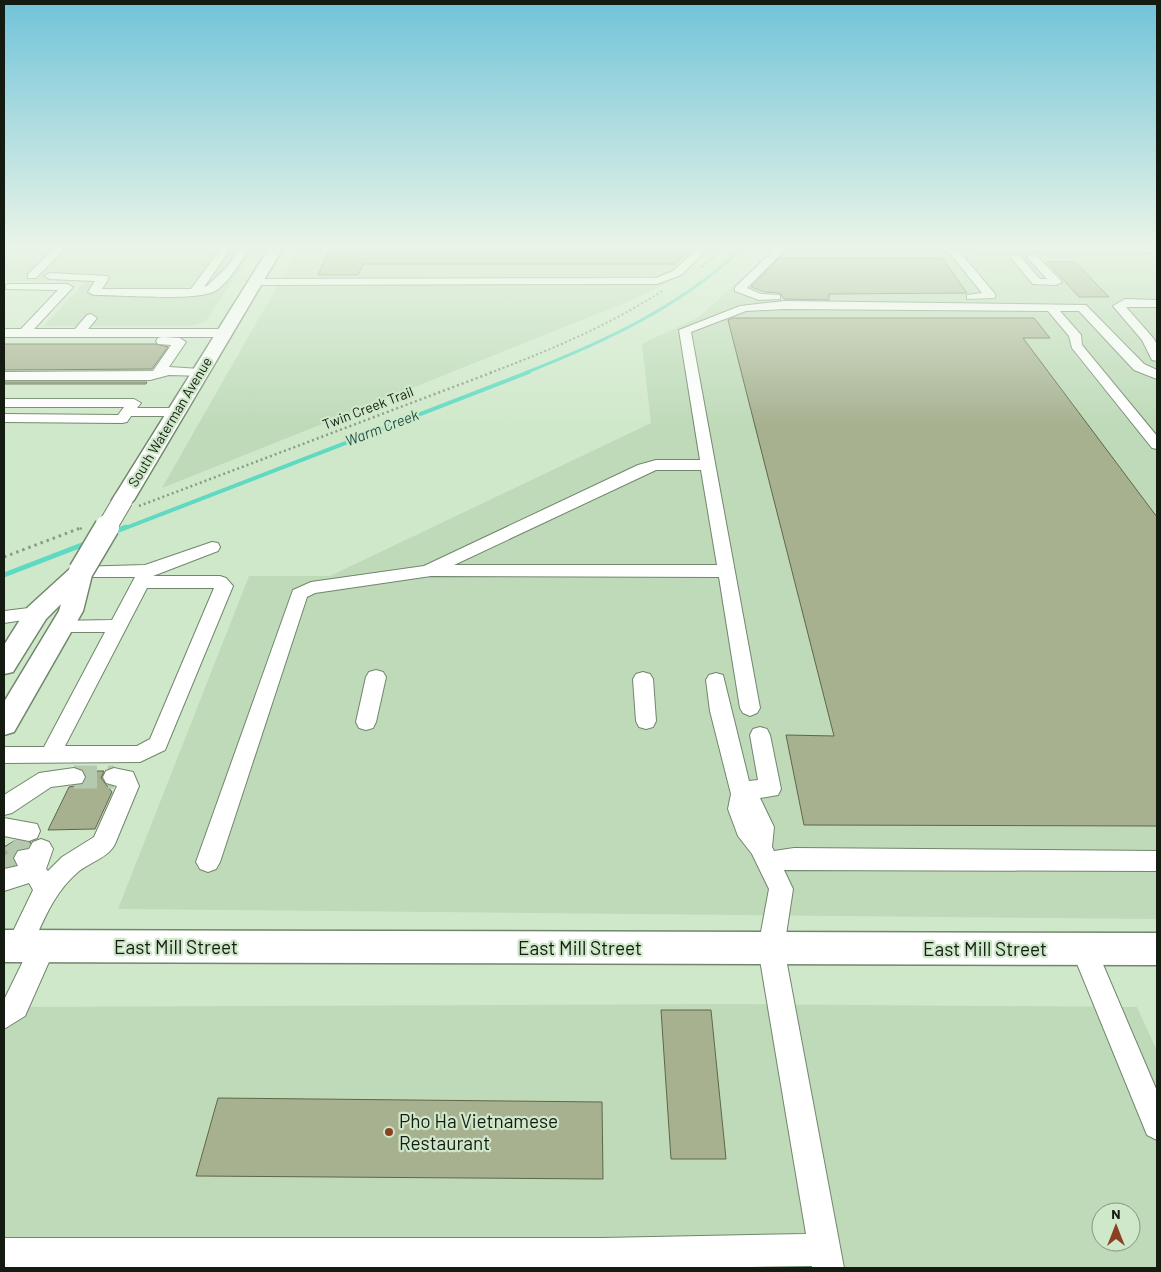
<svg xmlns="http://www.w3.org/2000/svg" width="1161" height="1272" font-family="Barlow,sans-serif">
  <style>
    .built { fill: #bedab8; fill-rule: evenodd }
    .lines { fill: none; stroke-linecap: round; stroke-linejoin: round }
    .stream-far2 { stroke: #5fd9c2; stroke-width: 3 }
    .stream-far1 { stroke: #5fd9c2; stroke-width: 4 }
    .stream { stroke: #5fd9c2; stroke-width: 5 }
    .building { fill: #a7b190; stroke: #5f6749 }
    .minor-tunnel { stroke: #b4c9ae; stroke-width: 23; stroke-dasharray: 23 11; stroke-linecap: butt }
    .minor-casing { stroke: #71866c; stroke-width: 2 }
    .major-casing { stroke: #71866c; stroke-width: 3 }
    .path-far2 { stroke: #899b85; stroke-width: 2; stroke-dasharray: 2 2.5; stroke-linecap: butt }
    .path-far1 { stroke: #899b85; stroke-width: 2.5; stroke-dasharray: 2 3; stroke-linecap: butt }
    .path { stroke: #899b85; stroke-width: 3; stroke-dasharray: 2.5 4; stroke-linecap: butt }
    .minor { fill: #fff; fill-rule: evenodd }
    .major { fill: #fff; fill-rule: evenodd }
    .major-bridge-far1-casing { stroke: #71866c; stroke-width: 21; stroke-linecap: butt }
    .major-bridge-casing { stroke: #71866c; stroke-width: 27; stroke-linecap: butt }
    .major-bridge-far1 { stroke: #fff; stroke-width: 19 }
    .major-bridge { stroke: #fff; stroke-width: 24 }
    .poi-dot { fill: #894121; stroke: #d0e8ca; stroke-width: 2 }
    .labels { text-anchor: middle; stroke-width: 4.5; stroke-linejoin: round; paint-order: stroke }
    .far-street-label { font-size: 14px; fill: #141c12; stroke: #d0e8ca }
    .far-water-label { font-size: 15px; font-style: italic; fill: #1e5248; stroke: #d0e8ca }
    .near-street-label { font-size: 19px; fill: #141c12; stroke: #d0e8ca }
    .near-poi-label { font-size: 19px; fill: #141c12; stroke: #d0e8ca; text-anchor: start }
  </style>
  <rect width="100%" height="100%" fill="#d0e8ca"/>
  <!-- built -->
  <path class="built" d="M4,248H254L206,321L192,326H44L85,282L4,281Z
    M299,248H714L667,283L637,298L162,488Z
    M775,248H1157V919L118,909L249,576H330L651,423L642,344L699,317Z
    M723,1004L1137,1007L1157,1051V1268H4V1007ZM1101,1212H1131V1242H1101Z"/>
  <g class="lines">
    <!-- stream-far2 -->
    <path class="stream-far2" d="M525,373C606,341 678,308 743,248"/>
    <!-- stream-far1 -->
    <path class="stream-far1" d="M123,529L529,372"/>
    <!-- stream -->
    <path class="stream" d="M114,532L126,527
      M4,575L87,543"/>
  </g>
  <!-- building -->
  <path class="building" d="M330,248H693L675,264H363L358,275H318Z
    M779,258H942L967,293L829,294V300L784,299L780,293L765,292L751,287Z
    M1047,262H1075L1109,297H1079Z
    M733,318H1034L1050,338H1023L1157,517V826L804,825L786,735L834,736L728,320Z
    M4,344H156L168,347L152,369L4,370Z
    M4,382H147L146,384H4Z
    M84,771H104L101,778L112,792L95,829L48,830L69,787L84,784L87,778Z
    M14,841L31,842L28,847L16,850L12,857L15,865L4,867V847Z
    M661,1010H711L726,1159H671Z
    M218,1098L602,1102L603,1179L196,1176Z"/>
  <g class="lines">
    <!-- minor-tunnel -->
    <path class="minor-tunnel" d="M74,777H114
      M14,841L26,858
      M4,856L12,867"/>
    <!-- minor casing -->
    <g class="minor-casing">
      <path id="minor" d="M55,248H66L36,278H28V274Z
        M221,248H231L204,287L207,286L227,267L240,248H250C242,260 227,286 213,292C191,301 121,295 94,295L88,292L95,281L50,279L44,276L50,273L107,276L109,278L102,289H191Z
        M698,248H709L681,275L657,284L255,285L249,282L255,279L656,278L673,271Z
        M776,248H787L747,288L761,294L780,295V299L759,300L735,291V287Z
        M941,248H954L960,252L995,294V298L967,299V295L982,293L952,256Z
        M969,248H1157V252L974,251Z
        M1015,254L1019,255L1040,279H1047L1027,257L1032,254L1036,255L1062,282L1056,285L1033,284L1010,257Z
        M10,284H67L73,287L34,329H75L87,315L91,314L97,318L88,329H224L230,333L224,337H4V329H21L58,290L6,289V285Z
        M1125,299L1157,300V307H1126L1154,339L1157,345V361L1152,360L1142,340L1113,306Z
        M785,301L1086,305L1144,364L1157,370V379L1134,370L1079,311H1060L1081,335L1082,345L1157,436V449L1152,448L1072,348L1069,336L1048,311L785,309L746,311L691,332L760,708L757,713L750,716L743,713L740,708L719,577L431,576L315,593L307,597L220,862L216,869L208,872L200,869L196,862L293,590L311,582L424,566L638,465L656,460H700L679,330L740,306ZM656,470H701L717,565H454Z
        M162,337L180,338L186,342L169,367L200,369L207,373L205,376L169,375L150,380H4V372L153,371L171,345L158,344L156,341L158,338Z
        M4,399H134L141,403L137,408H176L183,412L176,416H131L127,422L122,423L4,422V414L118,415L124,407H4Z
        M212,542L218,543L220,547L218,551L153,576H220L226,578L233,586L165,750L140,762L4,763V747H44L105,632H62L55,631L53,626L55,621L112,620L135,577H81L75,575L72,571L75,567L145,565ZM147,588H214L150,739L137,746H65Z
        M37,607L43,609L46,613L43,617L4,623V611Z
        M376,670L383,672L386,677L376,722L373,728L366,730L359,728L356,722L366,677L369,672Z
        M643,672L650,674L653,679L656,721L653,727L646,729L639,727L636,721L633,679L636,674Z
        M716,673L723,675L749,781L758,780L750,735L753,729L760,727L767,729L770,735L781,789L778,795L760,798L774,827L772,847L774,851L794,848L1157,851V871L784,870L793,889L784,948L844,1268H812V1266L696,1268H4V1238H602L806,1234L758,948L769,889L752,854L738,836L728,809L731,794L710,711L706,680L709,675Z
        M74,768L82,771L85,777L82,783L51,787L12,813L4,815V795L39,773Z
        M114,768L133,772L139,786L115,844C108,858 90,862 78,872C57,890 47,912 36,937L43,934L52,938L56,946L25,1016L4,1029V1000L26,955L19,958L10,954L6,946L33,890L29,883L4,891V869L18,866L14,858L18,851L29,849L33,842L41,839L49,842L53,849L46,869L48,871L62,857L94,837L117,786L106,783L103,777L106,771Z
        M4,818L37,824L40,831L37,838L29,841L4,836Z
        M1084,937L1093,941L1157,1091V1140L1147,1135L1071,949L1075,941Z"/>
    </g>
    <!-- major casing -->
    <g class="major-casing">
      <path id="major" d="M269,248H283L134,500L130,504L123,506L116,504L112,500Z
        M81,564L89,566L93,571L83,611L14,732L4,735V702L59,611L61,604L46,619L13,672L4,674V645L28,607L73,566Z
        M4,930L1157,933V965L4,962Z"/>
    </g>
    <!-- path-far2 -->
    <path class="path-far2" d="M702,267L724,248
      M490,373C550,350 608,326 662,291"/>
    <!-- path-far1 -->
    <path class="path-far1" d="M139,506L493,372
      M80,529L84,527"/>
    <!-- path -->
    <path class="path" d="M4,557L83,527"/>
    <!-- minor -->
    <use href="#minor" class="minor"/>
    <!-- major -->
    <use href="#major" class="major"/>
    <!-- major-bridge-far1 casing -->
    <g class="major-bridge-far1-casing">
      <path id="major-bridge-far1" d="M106,529L123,500"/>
    </g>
    <!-- major-bridge casing -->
    <g class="major-bridge-casing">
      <path id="major-bridge" d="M81,571L107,527"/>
    </g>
    <!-- major-bridge-far1 -->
    <use href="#major-bridge-far1" class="major-bridge-far1"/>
    <!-- major-bridge -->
    <use href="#major-bridge" class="major-bridge"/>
  </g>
  <!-- sky -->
  <linearGradient id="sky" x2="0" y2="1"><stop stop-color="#71c3d9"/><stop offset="0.58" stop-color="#eaf5e7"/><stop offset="1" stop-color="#eaf5e7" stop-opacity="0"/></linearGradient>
  <rect width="1161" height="426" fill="url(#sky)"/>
  <!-- markers -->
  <circle class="poi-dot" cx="389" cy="1132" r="5"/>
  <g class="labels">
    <!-- far-street labels -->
    <g class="far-street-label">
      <text transform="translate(368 408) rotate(-21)" y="5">Twin Creek Trail</text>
      <text transform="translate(170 422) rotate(-59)" y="5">South Waterman Avenue</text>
    </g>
    <!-- far-water labels -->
    <g class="far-water-label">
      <text transform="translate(382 428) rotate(-21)" y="5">Warm Creek</text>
    </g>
    <!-- near-street labels -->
    <g class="near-street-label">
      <text x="176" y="954">East Mill Street</text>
      <text x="580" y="955">East Mill Street</text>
      <text x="985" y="956">East Mill Street</text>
    </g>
    <!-- near-poi labels -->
    <g class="near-poi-label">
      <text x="399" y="1128">Pho Ha Vietnamese<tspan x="399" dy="22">Restaurant</tspan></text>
    </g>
  </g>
  <!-- border -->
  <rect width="1161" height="1272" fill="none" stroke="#141c12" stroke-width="10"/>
  <!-- north arrow -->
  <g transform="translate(1116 1227)"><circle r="24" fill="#d0e8ca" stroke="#859680"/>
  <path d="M0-4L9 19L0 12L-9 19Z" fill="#894121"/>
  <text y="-8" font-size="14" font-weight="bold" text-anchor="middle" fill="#141c12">N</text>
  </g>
</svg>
